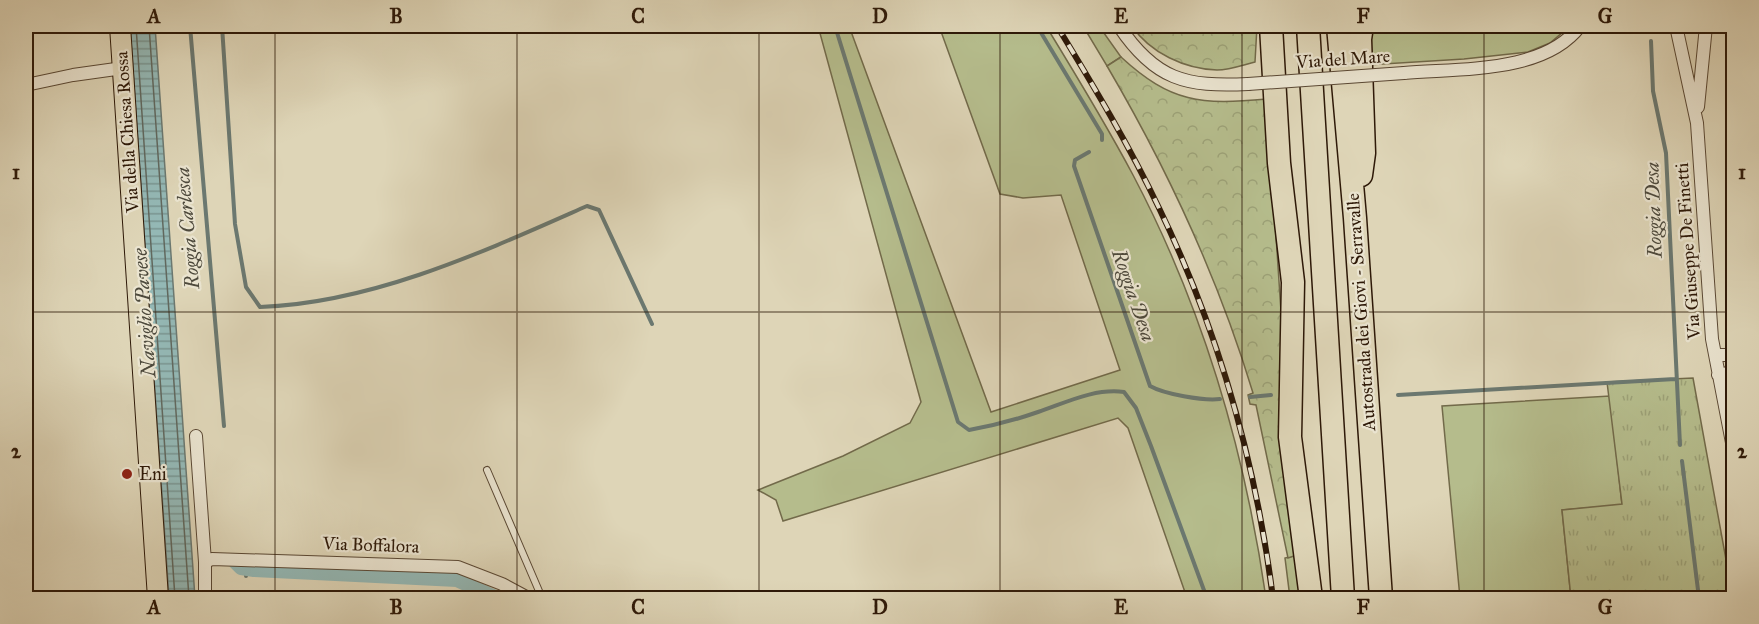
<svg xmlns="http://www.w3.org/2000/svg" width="1759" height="624" font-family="'IM FELL Great Primer',serif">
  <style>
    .green { fill: #b5bc8c; stroke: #726a4a; stroke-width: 1.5 }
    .forest { fill: url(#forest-crowns); stroke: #726a4a; stroke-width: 1.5 }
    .park { fill: url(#park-tufts); stroke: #726a4a; stroke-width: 1.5 }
    .water { fill: url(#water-rules); stroke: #6b7870; stroke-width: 1.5 }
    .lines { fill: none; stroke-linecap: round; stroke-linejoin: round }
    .shore { stroke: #61685e; stroke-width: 1.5 }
    .stream { stroke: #6b7870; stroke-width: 4 }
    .canal { stroke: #94b8b5; stroke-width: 14 }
    .lane-casing { stroke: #5a4834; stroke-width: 8 }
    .street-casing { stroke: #5a4834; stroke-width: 14 }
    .primary-casing { stroke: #2e1908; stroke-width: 22 }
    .highway-casing { stroke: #2e1908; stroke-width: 25 }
    .lane { stroke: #eae4d0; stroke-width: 6 }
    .street { stroke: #eae4d0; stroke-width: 12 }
    .primary { stroke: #ded5b7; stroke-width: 20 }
    .highway { stroke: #ded5b7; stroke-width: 22 }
    .rail-casing { stroke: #2e1908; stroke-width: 6 }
    .rail { stroke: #eae4d0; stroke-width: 4; stroke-dasharray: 11; stroke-linecap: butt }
    .street-bridge-casing { stroke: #5a4834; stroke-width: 14; stroke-linecap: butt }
    .street-bridge { stroke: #eae4d0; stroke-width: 12 }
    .grid { fill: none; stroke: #2e1908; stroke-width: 1.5; stroke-opacity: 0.55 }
    .poi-dot { fill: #8f2418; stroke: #eae4d0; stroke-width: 2 }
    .labels { text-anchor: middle; stroke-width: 4.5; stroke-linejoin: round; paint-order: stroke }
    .street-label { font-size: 18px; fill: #2e1908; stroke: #eae4d0 }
    .poi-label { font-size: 18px; fill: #2e1908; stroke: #eae4d0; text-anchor: start }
    .water-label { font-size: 20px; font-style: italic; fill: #4d493c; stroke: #eae4d0 }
    .neatline { fill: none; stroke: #2e1908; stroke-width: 2 }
    .grid-label { font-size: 20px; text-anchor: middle; font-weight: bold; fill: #2e1908 }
  </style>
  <defs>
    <pattern id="forest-crowns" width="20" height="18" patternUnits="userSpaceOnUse" patternTransform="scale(1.5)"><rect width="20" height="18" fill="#b5bc8c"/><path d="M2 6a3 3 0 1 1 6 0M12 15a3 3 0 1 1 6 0" fill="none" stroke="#9ca177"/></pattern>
    <pattern id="park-tufts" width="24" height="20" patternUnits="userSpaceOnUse" patternTransform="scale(1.5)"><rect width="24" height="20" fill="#b5bc8c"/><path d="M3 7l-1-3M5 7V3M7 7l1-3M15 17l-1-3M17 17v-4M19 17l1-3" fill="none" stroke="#9ca177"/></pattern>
    <pattern id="water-rules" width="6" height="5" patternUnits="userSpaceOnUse" patternTransform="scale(1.5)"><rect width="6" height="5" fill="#94b8b5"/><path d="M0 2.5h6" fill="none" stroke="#799591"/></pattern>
  </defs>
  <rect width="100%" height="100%" fill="#ded5b7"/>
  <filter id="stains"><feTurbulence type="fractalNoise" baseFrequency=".00333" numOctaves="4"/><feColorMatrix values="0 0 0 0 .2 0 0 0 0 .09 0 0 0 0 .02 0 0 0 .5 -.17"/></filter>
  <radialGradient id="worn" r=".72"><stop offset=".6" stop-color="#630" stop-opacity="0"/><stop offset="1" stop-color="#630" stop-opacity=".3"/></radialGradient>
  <!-- green -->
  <path class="green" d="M818,26H849L991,412L1120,370L1061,195L1023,198L1000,194L939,26H1046C1076,75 1106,124 1133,175C1202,306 1245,452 1266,598H1187L1128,428L1118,418L783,521L776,500L758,490L843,456L910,423L921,402Z
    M1083,26H1099L1121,57L1107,66Z
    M1370,26H1570L1550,43L1528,52L1464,59L1367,65Z
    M1610,396L1622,505L1562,510L1571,598H1460L1442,406Z
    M1297,555L1302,598H1290L1285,558Z"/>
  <!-- forest -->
  <path class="forest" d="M1132,26H1257L1255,62C1243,65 1229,70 1217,70C1185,69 1150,53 1132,26Z
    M1121,57C1171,103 1201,105 1267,99L1297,555L1288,558L1256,405L1250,404L1248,395L1253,393C1218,277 1168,170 1107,66Z"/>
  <!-- park -->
  <path class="park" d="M1693,378L1733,598H1571L1562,510L1622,504L1607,382Z"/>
  <!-- water -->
  <path class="water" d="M130,26H155L195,598H169Z"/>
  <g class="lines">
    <!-- shore -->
    <path class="shore" d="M136,26L175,598
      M149,26L189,598"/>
    <!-- stream -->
    <path class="stream" d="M190,26L224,426
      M222,26L235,224L246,287L260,307C373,303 485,251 587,206L599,210L652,324
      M835,26L958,422L969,430C992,426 1015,420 1038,412C1065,403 1094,388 1124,392L1136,408L1151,446L1205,593C1214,598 1246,595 1260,597
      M1037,26L1102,134V140
      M1651,41L1653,91L1666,153L1680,445
      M1089,152L1075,160L1074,166L1150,386C1164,394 1203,401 1220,399
      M1398,395L1675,379
      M1250,397L1271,395
      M1682,461L1699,598
      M246,569V576"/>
    <!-- canal -->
    <path class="canal" d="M235,562L241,568L254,570L457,580L497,598"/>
    <!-- lane casing -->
    <g class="lane-casing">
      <path id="lane" d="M487,470L542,598"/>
    </g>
    <!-- street casing -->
    <g class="street-casing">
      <path id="street" d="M1119,26C1155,80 1186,87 1248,84
        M1676,26L1697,123L1712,339L1734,453
        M1404,73C1458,68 1544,74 1580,26
        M26,85L73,75L123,68
        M1698,107L1706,26
        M1715,355H1734
        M1718,375L1734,372
        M196,436L205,562V598
        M205,562L212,559L458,567L502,584L528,598"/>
    </g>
    <!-- primary casing -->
    <g class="primary-casing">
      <path id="primary" d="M120,26L158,598"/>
    </g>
    <!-- highway casing -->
    <g class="highway-casing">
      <path id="highway" d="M1271,26L1279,163L1293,282L1290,437L1311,598
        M1308,26L1343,598
        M1338,26L1355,218L1381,598
        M1361,175L1364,153L1360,39L1362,26"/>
    </g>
    <!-- lane -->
    <use href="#lane" class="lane"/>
    <!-- street -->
    <use href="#street" class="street"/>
    <!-- primary -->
    <use href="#primary" class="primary"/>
    <!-- highway -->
    <use href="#highway" class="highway"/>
    <!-- rail casing -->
    <g class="rail-casing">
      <path id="rail" d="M1057,26C1093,85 1129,145 1159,208C1218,330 1256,464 1273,598"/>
    </g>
    <!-- rail -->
    <use href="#rail" class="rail"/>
    <!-- street-bridge casing -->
    <g class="street-bridge-casing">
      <path id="street-bridge" d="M1248,84L1404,73"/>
    </g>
    <!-- street-bridge -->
    <use href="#street-bridge" class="street-bridge"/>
  </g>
  <!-- grid -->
  <path class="grid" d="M275,26V598M517,26V598M759,26V598M1000,26V598M1242,26V598M1484,26V598M26,312H1734"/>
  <!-- markers -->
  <circle class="poi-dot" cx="127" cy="474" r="6"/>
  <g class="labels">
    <!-- street labels -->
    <g class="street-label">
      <text transform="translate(1343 59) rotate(-4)" y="6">Via del Mare</text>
      <text transform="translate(127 132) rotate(-94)" y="6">Via della Chiesa Rossa</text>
      <text transform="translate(1688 251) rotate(-94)" y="6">Via Giuseppe De Finetti</text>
      <text transform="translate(1361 312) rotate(-94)" y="6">Autostrada dei Giovi - Serravalle</text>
      <text transform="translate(371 545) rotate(2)" y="6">Via Boffalora</text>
    </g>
    <!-- poi labels -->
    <g class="poi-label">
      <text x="139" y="480">Eni</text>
    </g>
    <!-- water labels -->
    <g class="water-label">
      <text transform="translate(1653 210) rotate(-92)" y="7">Roggia Desa</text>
      <text transform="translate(187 228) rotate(-95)" y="7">Roggia Carlesca</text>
      <text transform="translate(1134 295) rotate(71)" y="7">Roggia Desa</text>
      <text transform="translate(144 313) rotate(-94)" y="7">Naviglio Pavese</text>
    </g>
  </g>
  <!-- margin -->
  <rect width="1759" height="624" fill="none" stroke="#ded5b7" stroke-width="66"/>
  <rect x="33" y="33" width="1693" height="558" class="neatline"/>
  <g class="grid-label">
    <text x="154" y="23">A</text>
    <text x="396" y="23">B</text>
    <text x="638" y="23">C</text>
    <text x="880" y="23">D</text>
    <text x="1121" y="23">E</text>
    <text x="1363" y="23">F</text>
    <text x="1605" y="23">G</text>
    <text x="16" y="179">1</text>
    <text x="1742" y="179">1</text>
    <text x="16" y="458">2</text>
    <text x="1742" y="458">2</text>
    <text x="154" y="614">A</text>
    <text x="396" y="614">B</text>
    <text x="638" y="614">C</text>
    <text x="880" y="614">D</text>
    <text x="1121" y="614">E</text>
    <text x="1363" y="614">F</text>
    <text x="1605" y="614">G</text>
  </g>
  <rect width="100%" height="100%" filter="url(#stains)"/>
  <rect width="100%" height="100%" fill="url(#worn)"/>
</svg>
